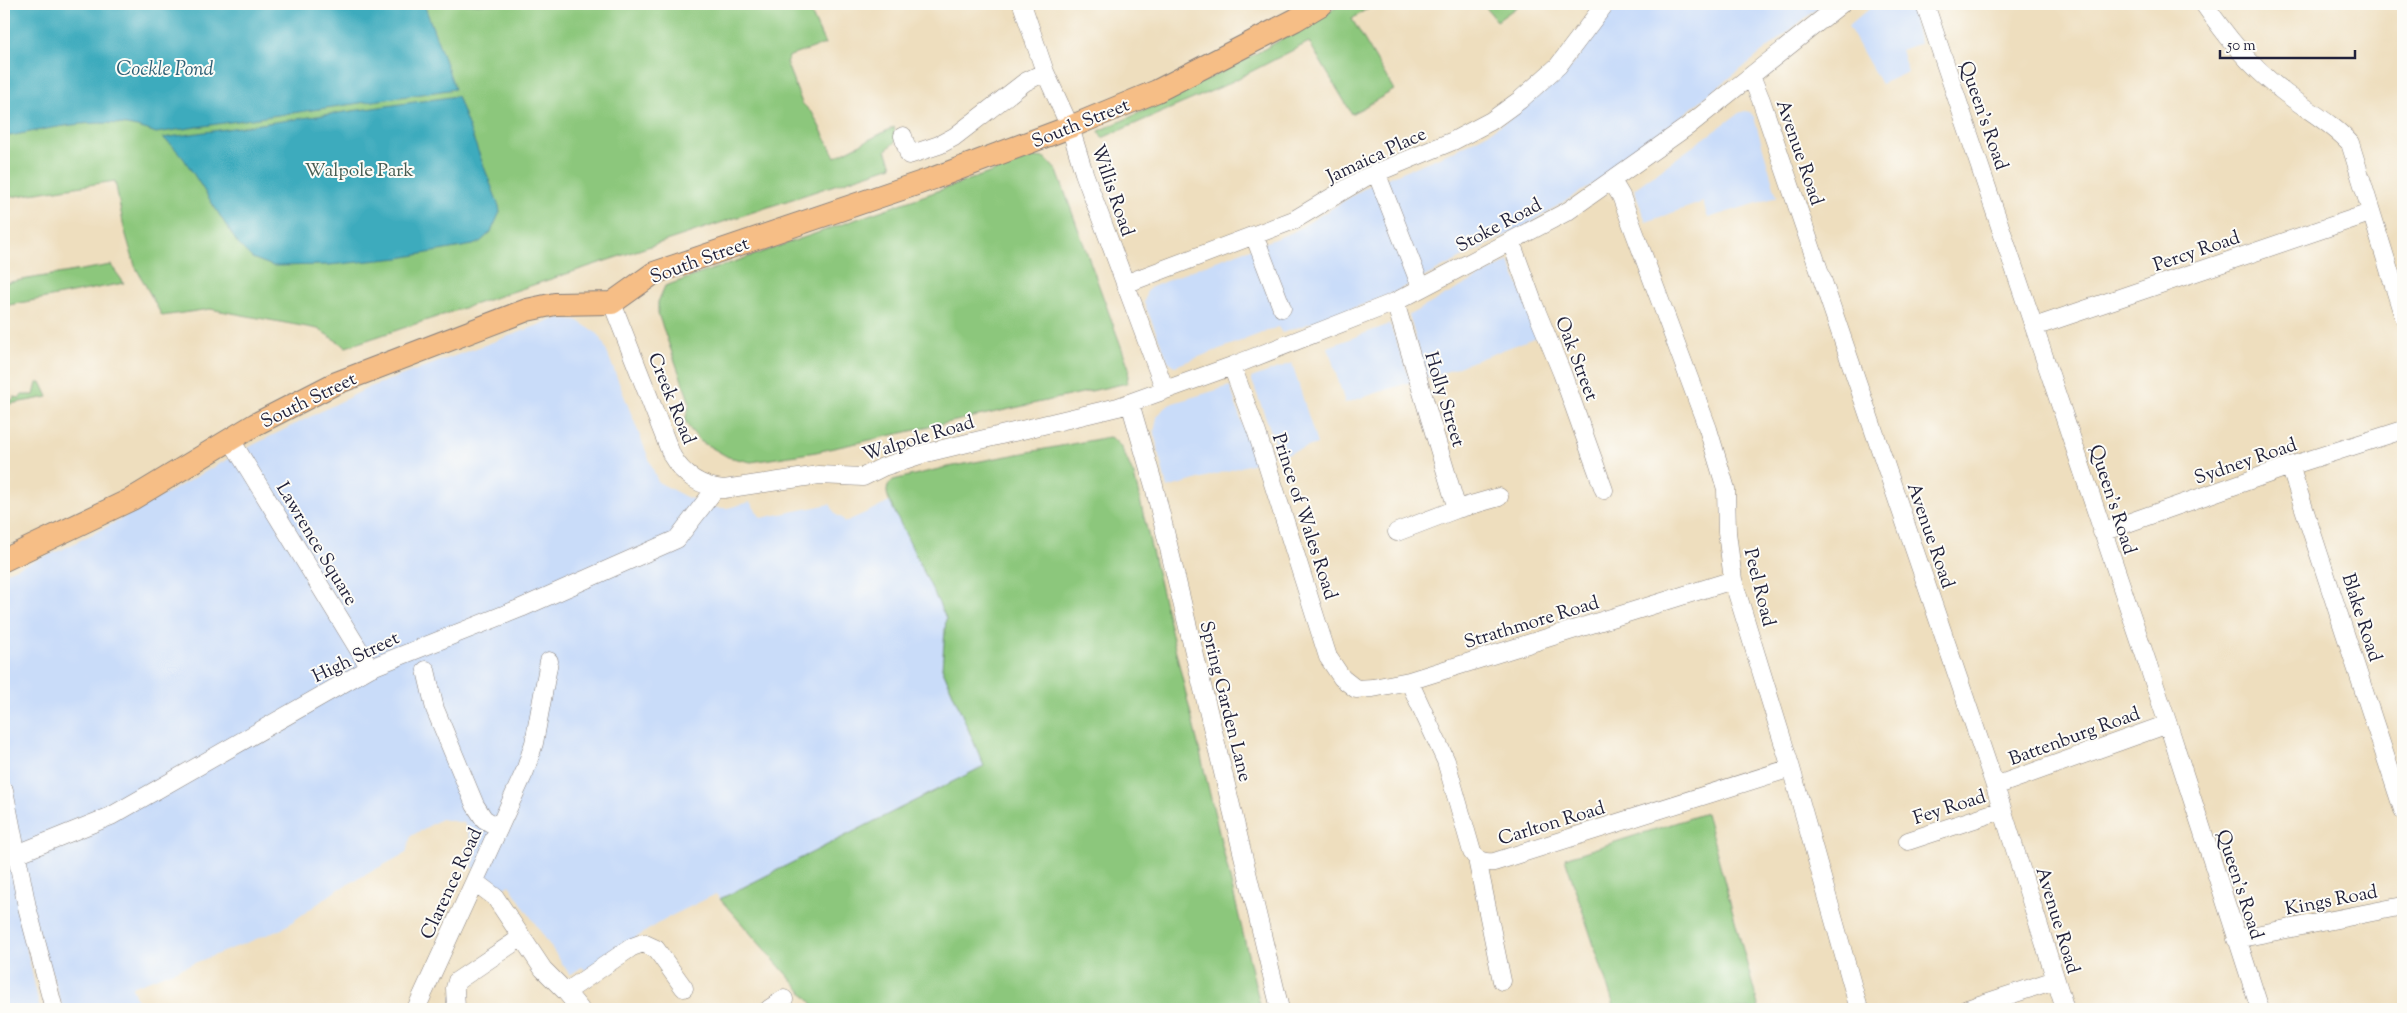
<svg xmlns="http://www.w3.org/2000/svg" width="2407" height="1013" font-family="'Sorts Mill Goudy',serif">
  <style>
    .built { fill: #c9dcf9 }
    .green { fill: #8cc77c; stroke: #57745c }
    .water { fill: #3eabbd; stroke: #30667c }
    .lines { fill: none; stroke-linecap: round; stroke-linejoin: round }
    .minor-casing { stroke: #88807c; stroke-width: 19 }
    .major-casing { stroke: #88807c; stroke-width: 24 }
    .minor { stroke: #fff; stroke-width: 18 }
    .major { stroke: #f6be86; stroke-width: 22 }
    .labels { text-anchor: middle; stroke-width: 4; stroke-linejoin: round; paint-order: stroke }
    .street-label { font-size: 19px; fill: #22223b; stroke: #fdfcf7 }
    .park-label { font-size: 19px; fill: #475c52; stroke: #fdfcf7 }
    .water-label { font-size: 20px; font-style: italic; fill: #2f6076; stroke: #fdfcf7 }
  </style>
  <rect width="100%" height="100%" fill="#fdfcf7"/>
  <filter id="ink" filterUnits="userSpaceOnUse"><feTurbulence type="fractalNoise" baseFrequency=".02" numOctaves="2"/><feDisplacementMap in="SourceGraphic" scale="10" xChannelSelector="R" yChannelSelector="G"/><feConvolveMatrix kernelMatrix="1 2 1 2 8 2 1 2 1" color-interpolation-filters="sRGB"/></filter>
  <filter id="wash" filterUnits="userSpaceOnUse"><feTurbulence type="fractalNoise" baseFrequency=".0096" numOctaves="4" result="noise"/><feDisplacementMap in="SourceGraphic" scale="20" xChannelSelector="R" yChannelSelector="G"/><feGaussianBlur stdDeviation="1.12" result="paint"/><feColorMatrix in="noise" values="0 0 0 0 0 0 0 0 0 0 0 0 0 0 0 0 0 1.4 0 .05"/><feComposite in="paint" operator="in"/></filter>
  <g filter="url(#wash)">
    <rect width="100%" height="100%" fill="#eedebe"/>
    <!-- built -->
    <path class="built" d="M1615,4H1823L1606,176L1530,223L1393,293L1365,304L1282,333L1278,327L1175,366L1168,361L1144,303L1146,293L1150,288L1187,272L1293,232L1370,185L1454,151L1488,133L1513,117L1567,72Z
      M1874,4H1931L1912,11L1920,43L1901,50L1908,72L1881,84L1848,26Z
      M1745,111L1750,112L1754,117L1777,197L1708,218L1703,202L1646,222L1634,189L1739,113Z
      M1509,261L1539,336L1427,379L1409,315Z
      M558,318L576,320L598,334L603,342L658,482L686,497L717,508H728L750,502L761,518L830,504L836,515L842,518L845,522L890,502L946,618L942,668L984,766L720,899L716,894L663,920L586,971L582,967L570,975L509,885L501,890L494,882L472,867L476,854L464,823L441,819L411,836L406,853L337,890L282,929L132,987L140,1009H63L50,968L27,907L18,909L40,1009H4V573L61,550L112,524L253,445L370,387Z
      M1390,324L1411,382L1345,403L1328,347Z
      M1292,363L1317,444L1280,456L1251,378Z
      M1230,386L1255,463L1167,488L1154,433L1157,417L1165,407L1173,403Z"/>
    <!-- green -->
    <path class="green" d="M4,4H761L763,10L780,4H807L825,44L790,56L786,62L802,103L813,114L835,157L894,127L896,141L886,150L892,166L346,347L318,329L210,309L162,316L135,266L124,228L115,181L4,198Z
      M1342,4H1374L1352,19L1394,90L1352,114L1309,42L1221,87L1102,138L1099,131C1183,94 1263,52 1342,4Z
      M1483,4H1521L1497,21Z
      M1035,157L1045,158L1057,171L1129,368L1127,383L816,452L751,462L728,457L700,441L689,428L685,420L690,403L658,314V302L665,286Z
      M111,265L124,283L4,306V283Z
      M41,382L48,397L4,405L7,399L13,400L14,397L20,398L21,395H34L37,383Z
      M1109,437C1122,441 1128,464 1134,475L1261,1009H817L720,899L984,766L942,668L946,618L890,502C886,493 885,487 893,480L943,468Z
      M1706,813L1759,1009H1615L1565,858Z"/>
    <!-- water -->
    <path class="water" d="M4,4H424L455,89L156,133C106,113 55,128 4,137Z
      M457,96L499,206L500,212L491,232L480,242L473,245L399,258L329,265L273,266L252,258L238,244L184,159L171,144L163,138Z"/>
  </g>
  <g filter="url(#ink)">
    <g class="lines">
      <!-- minor casing -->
      <g class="minor-casing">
        <path id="minor" d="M1022,4L1045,72L1070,127L1084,173L1165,390
          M1925,4L2168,724L2260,1009
          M2204,4C2227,37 2248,64 2280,89C2303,108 2330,121 2350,143L2403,315
          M1752,78L1761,100L1995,786L2065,1009
          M903,136L909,155L939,145L954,137L1025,82L1045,72
          M1376,172L1421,287
          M1612,181L1621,196L1708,429L1726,489L1727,532L1733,580L1791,768L1859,1009
          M1254,235L1282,308
          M1511,242L1534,305L1562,373L1604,490
          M1125,284L1294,220L1364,178L1453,141L1491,121L1520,100L1558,66L1605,4
          M1395,302L1457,509
          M612,303L672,456C683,475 701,487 724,489L819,475L863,477L883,467L926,453L1118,407L1232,366L1395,302L1568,211L1688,126L1841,4
          M2034,327L2370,213
          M1232,366L1257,433L1328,657L1342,678L1356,689L1373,688L1409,681L1733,580
          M1130,403L1154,486L1280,1009
          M231,440L370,668
          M2290,466L2403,810
          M1397,532L1457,509L1499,497
          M2102,532L2290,466L2403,430
          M426,670L435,709L475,805L484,819L499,828
          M1409,681L1446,761L1472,852C1478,861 1483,863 1494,862L1791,768
          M1995,786L2168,724
          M4,790L27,907L54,1009
          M1908,841L2002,810
          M4,857L17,854L111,816L370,668L521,608L677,539L716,488
          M1477,859L1502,981
          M475,882L495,897L543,969L566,992L580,1009
          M2236,939L2403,906
          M566,992L632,947L643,943L656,949L684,988
          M416,1009L525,771L534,743L549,661
          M456,1009L455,988L457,981L522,937
          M769,1009L784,999
          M1967,1009L2055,980"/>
      </g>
      <!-- major casing -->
      <g class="major-casing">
        <path id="major" d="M4,560L132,499L256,424L334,384L527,310L555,304L612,303L654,273L934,178L1070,127L1157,91L1295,20L1322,4"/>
      </g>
      <!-- minor -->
      <use href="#minor" class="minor"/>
      <!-- major -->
      <use href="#major" class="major"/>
    </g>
  </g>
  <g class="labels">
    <!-- street labels -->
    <g class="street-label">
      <text transform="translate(1985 115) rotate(71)" y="7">Queen's Road</text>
      <text transform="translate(1080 122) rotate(-22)" y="7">South Street</text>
      <text transform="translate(1801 152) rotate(71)" y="7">Avenue Road</text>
      <text transform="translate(1376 154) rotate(-25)" y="7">Jamaica Place</text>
      <text transform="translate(1114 190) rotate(71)" y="7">Willis Road</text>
      <text transform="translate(1498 224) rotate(-28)" y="7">Stoke Road</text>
      <text transform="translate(2196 250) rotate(-19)" y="7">Percy Road</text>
      <text transform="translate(699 259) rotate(-20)" y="7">South Street</text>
      <text transform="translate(1578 358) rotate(69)" y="7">Oak Street</text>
      <text transform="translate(673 398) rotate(68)" y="7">Creek Road</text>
      <text transform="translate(308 399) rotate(-26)" y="7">South Street</text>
      <text transform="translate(1446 399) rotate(73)" y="7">Holly Street</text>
      <text transform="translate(918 437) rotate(-17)" y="7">Walpole Road</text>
      <text transform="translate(2245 460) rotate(-19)" y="7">Sydney Road</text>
      <text transform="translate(2114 499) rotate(72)" y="7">Queen's Road</text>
      <text transform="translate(1306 516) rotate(72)" y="7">Prince of Wales Road</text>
      <text transform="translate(1932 535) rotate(71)" y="7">Avenue Road</text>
      <text transform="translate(318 543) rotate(59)" y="7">Lawrence Square</text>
      <text transform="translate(1761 587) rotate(76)" y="7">Peel Road</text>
      <text transform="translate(2363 617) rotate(72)" y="7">Blake Road</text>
      <text transform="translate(1531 621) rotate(-17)" y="7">Strathmore Road</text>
      <text transform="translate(355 656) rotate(-26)" y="7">High Street</text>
      <text transform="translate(1227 701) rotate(76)" y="7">Spring Garden Lane</text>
      <text transform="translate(2074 735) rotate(-20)" y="7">Battenburg Road</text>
      <text transform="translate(1949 806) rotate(-18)" y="7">Fey Road</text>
      <text transform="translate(1551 822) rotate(-17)" y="7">Carlton Road</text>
      <text transform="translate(450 883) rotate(-65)" y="7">Clarence Road</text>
      <text transform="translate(2241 884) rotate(72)" y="7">Queen's Road</text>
      <text transform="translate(2331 899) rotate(-11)" y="7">Kings Road</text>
      <text transform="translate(2059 920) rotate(73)" y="7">Avenue Road</text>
    </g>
    <!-- park labels -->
    <g class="park-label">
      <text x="359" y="176">Walpole Park</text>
    </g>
    <!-- water labels -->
    <g class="water-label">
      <text x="165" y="75">Cockle Pond</text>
    </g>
  </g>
  <!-- margin -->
  <rect width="2407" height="1013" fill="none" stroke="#fdfcf7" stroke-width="20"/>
  <!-- scale -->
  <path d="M2220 50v8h135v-8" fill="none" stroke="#22223b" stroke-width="2.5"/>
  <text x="2227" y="50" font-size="15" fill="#22223b" stroke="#fdfcf7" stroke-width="4" paint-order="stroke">50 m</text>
</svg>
